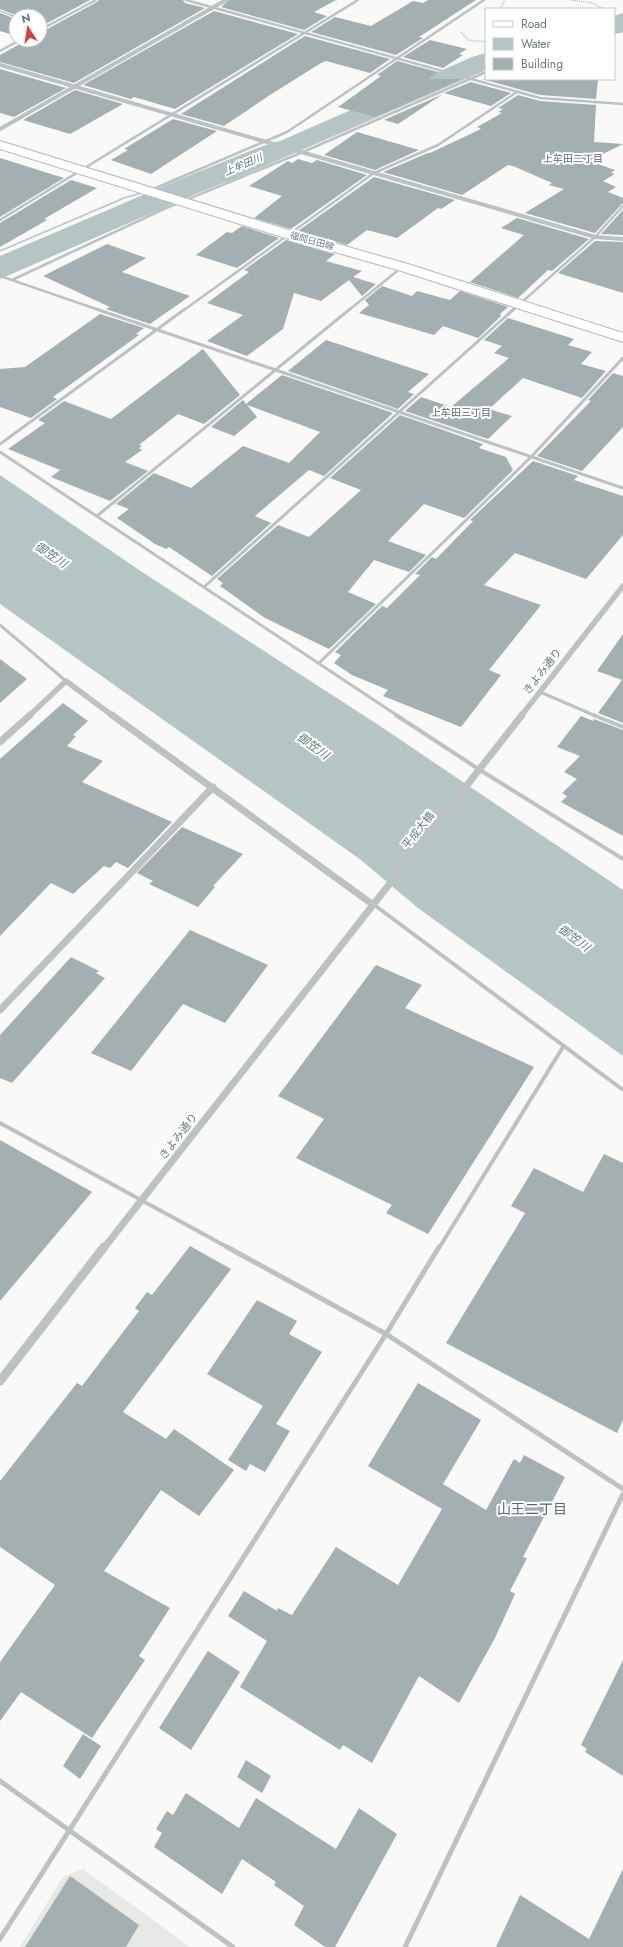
<svg xmlns="http://www.w3.org/2000/svg" width="623" height="1947" font-family="Jost,'Noto Sans JP',sans-serif">
  <style>
    .built { fill: #e7e9e7 }
    .water { fill: #b5c4c4 }
    .building { fill: #a4afb1 }
    .lines { fill: none; stroke-linecap: round; stroke-linejoin: round }
    .secondary-casing { stroke: #b1b9bb; stroke-width: 2 }
    .path { stroke: #b9bdbe; stroke-width: 1.5; stroke-dasharray: 1 1; stroke-linecap: butt }
    .service { stroke: #bcc2c4; stroke-width: 1.5 }
    .minor-far3 { stroke: #bcc2c4; stroke-width: 2.5 }
    .minor-far2 { stroke: #bcc2c4; stroke-width: 3 }
    .minor-far1 { stroke: #bcc2c4; stroke-width: 4 }
    .minor { stroke: #bcc2c4; stroke-width: 5 }
    .tertiary-far3 { stroke: #bcc2c4; stroke-width: 4 }
    .tertiary-far2 { stroke: #bcc2c4; stroke-width: 5.5 }
    .tertiary-far1 { stroke: #bcc2c4; stroke-width: 7 }
    .tertiary { stroke: #bcc2c4; stroke-width: 9 }
    .secondary { fill: #fff; fill-rule: evenodd }
    .labels { text-anchor: middle; stroke-width: 4; stroke-linejoin: round; paint-order: stroke }
    .far-street-label { font-size: 9px; fill: #677a7e; stroke: #fff }
    .far-neighbourhood-label { font-size: 10px; fill: #59676a; stroke: #fff }
    .far-water-label { font-size: 10px; font-style: italic; fill: #627878; stroke: #fff }
    .street-label { font-size: 11px; fill: #677a7e; stroke: #fff }
    .water-label { font-size: 12px; font-style: italic; fill: #627878; stroke: #fff }
    .near-neighbourhood-label { font-size: 14px; fill: #59676a; stroke: #fff }
  </style>
  <rect width="100%" height="100%" fill="#f9f9f7"/>
  <!-- built -->
  <path class="built" d="M83,1869L190,1947H20L63,1877Z"/>
  <!-- water -->
  <path class="water" d="M623,13V30L614,32V16Z
    M486,53V70L244,175L198,193L0,279V256L171,183L260,147L280,141L472,57Z
    M0,475L139,570L380,726L623,890V1056L418,908L361,860L0,604Z"/>
  <!-- building -->
  <path class="building" d="M0,0H90L40,27V16H18L0,9Z
    M99,0H183L185,3L205,8L74,83L0,62V55L27,40H40V33L97,2Z
    M229,0H336L314,12L327,16L304,30L221,7Z
    M428,0H476L419,37L423,38L396,55L311,32L335,17L371,26L413,1L423,3Z
    M214,11L298,34L175,109L134,97L131,99L83,85Z
    M0,13L16,19V36L0,31Z
    M305,36L390,59L370,73L326,61L321,63L270,95L224,126L181,114Z
    M430,40L467,49L459,54L463,55L443,68L403,57Z
    M397,61L438,72L428,79H462L375,117L338,107L381,76L377,75Z
    M0,69L66,88L14,117L0,113Z
    M482,79H598L596,99L540,95Z
    M471,82L511,93L491,106L444,93Z
    M75,90L123,104L70,134L23,120Z
    M443,94L398,124L384,120Z
    M518,95L540,101L596,105L594,142L623,144L589,161L615,170L611,173L615,174L603,181L616,187L608,192L623,198V203L595,233L525,213L564,189L549,185L552,183L513,166L508,165L462,195L383,172L428,153H430L481,129L477,127L502,113L498,112L503,109L498,108Z
    M173,119L217,131L151,174L111,160L128,150L124,149Z
    M357,132L419,150L375,170L324,155Z
    M0,158L64,178L0,217Z
    M298,159L312,163L317,160L367,175L291,229L254,218L282,196L249,186L288,161L292,163Z
    M374,177L455,200L441,209L438,208L397,238L367,230L347,245L298,231Z
    M71,180L97,188L44,219L47,220L0,247V223Z
    M623,210V235L601,234Z
    M517,218L589,239L552,271L548,270L518,298L470,282L524,235L501,228Z
    M242,226L279,238L237,268L196,255L227,232L232,233Z
    M286,240L335,254L326,261L362,271L353,277L376,284L362,296L349,280L321,301L294,293L283,329L247,356L207,341L243,315L207,303L249,272L244,270Z
    M595,241L623,242V293L558,273Z
    M107,244L146,258L122,272L190,296L150,324L106,309L110,307L43,276Z
    M382,286L412,296L417,291L450,300L460,291L508,307L500,314L501,316L478,338L443,326L434,335L359,313L369,305L365,300Z
    M100,314L144,328L136,334L139,335L53,397L57,399L31,418L0,407V369L25,367Z
    M508,318L574,339L568,345L592,352L581,364L606,371L582,398L523,378L489,409L512,416L488,439L405,411L421,397L451,407L509,358L494,353L502,346L484,340Z
    M326,340L429,374L408,392L414,394L398,409L288,371Z
    M203,349L240,395L204,424L178,414L139,445L142,446L139,448L142,450L125,462L148,471L110,501L51,477L60,470L8,449L45,423L38,420L64,401L111,419Z
    M613,373L623,376V427L582,471L537,456L591,401L588,400Z
    M282,375L393,413L324,476L309,470L255,516L271,523L212,576L169,547L166,549L155,544L117,518L129,509L116,504L154,473L191,488L243,446L289,463L320,432L247,405L257,417L234,436L211,427L243,400L246,404Z
    M400,415L483,444L479,448L506,457L513,470L464,518L424,504L388,541L426,555L409,572L374,560L348,592L376,604L329,649L265,618L220,586L223,583L217,579L278,525L309,537L361,490L330,478Z
    M533,461L578,476L574,480L623,496V535L586,579L515,553L484,585L541,605L489,670L501,675L461,727L383,696L388,690L352,675L334,663L341,655L335,652L382,606L387,608L420,575L415,574L432,557L436,559L473,521L470,520Z
    M623,634V723L598,713L622,680L597,671Z
    M0,659L27,679L0,703Z
    M63,703L88,721L73,735L76,736L67,746L103,761L82,782L172,822L128,868L116,862L110,868L104,866L73,894L51,883L0,936V759Z
    M581,716L593,721L594,719L623,730V836L561,802L567,796L562,793L577,779L564,772L580,756L557,747Z
    M182,827L243,854L213,886L215,887L198,907L149,884L153,881L137,873Z
    M190,930L268,965L225,1023L183,1004L131,1071L91,1053Z
    M71,957L99,971L96,973L105,978L12,1083L0,1078V1035Z
    M376,965L422,985L405,1008L534,1067L428,1234L386,1213L392,1205L296,1158L324,1119L278,1096Z
    M0,1140L92,1192L0,1301Z
    M604,1154L623,1163V1420L617,1433L446,1343L525,1213L511,1206L534,1168L583,1192Z
    M190,1246L231,1269L123,1412L166,1439L174,1429L234,1470L199,1516L161,1490L104,1571L170,1608L139,1656L145,1660L92,1738L21,1692L0,1721V1662L55,1585L0,1547V1481L77,1383L82,1386L139,1311L135,1308L147,1292L152,1295Z
    M257,1300L297,1321L289,1334L322,1352L276,1424L290,1431L265,1472L250,1464L246,1471L228,1460L263,1406L207,1374Z
    M418,1383L481,1420L443,1484L486,1510L514,1459L520,1463L524,1455L565,1477L523,1557L527,1558L510,1591L515,1594L495,1638L459,1703L419,1676L372,1763L343,1745L340,1750L240,1687L267,1641L228,1616L244,1591L277,1611L278,1608L292,1615L336,1547L398,1585L442,1509L368,1466Z
    M208,1651L240,1672L191,1750L159,1728Z
    M623,1660V1776L585,1752L587,1749L581,1745Z
    M83,1734L101,1746L80,1779L63,1766Z
    M246,1760L271,1776L262,1793L237,1777Z
    M186,1793L239,1828L256,1798L336,1849L359,1808L397,1834L335,1947H325L294,1925L304,1906L274,1885L276,1882L242,1859L222,1894L154,1847L162,1833L156,1829L167,1811L173,1815Z
    M623,1869V1947H496L520,1895L589,1939Z
    M70,1876L139,1925L126,1947H25Z"/>
  <g class="lines">
    <!-- secondary casing -->
    <g class="secondary-casing">
      <path id="secondary" d="M0,141L292,231L408,264L623,333V342L398,270L282,237L0,149Z"/>
    </g>
    <!-- path -->
    <path class="path" d="M571,0L593,3L603,9
      M500,9L505,0
      M461,32L468,40L486,42"/>
    <!-- service -->
    <path class="service" d="M0,11L16,17
      M0,251L124,198L145,192"/>
    <!-- minor-far3 -->
    <path class="minor-far3" d="M186,0L540,98L623,104
      M40,30L96,0
      M614,33L623,31
      M0,51L20,40
      M151,190L287,132L484,0
      M0,220L358,0
      M0,276L99,310
      M12,280L164,209L303,152L486,72
      M184,310L374,173L438,145L517,92
      M349,310L402,267
      M513,310L595,237L623,206"/>
    <!-- minor-far2 -->
    <path class="minor-far2" d="M96,309L623,488
      M0,444L185,309
      M0,452L398,716
      M97,516L350,309
      M204,587L514,309
      M0,625L66,681
      M319,663L532,456L623,358
      M540,692L596,716"/>
    <!-- minor-far1 -->
    <path class="minor-far1" d="M396,715L480,770L623,859
      M593,715L623,727
      M373,904L623,1090
      M0,1123L229,1248
      M439,1248L563,1047"/>
    <!-- minor -->
    <path class="minor" d="M227,1247L386,1334L623,1489
      M0,1781L233,1947
      M0,1939L386,1334L439,1247
      M405,1947L623,1494"/>
    <!-- tertiary-far3 -->
    <path class="tertiary-far3" d="M0,65L595,237L623,239
      M0,129L226,0"/>
    <!-- tertiary-far2 -->
    <path class="tertiary-far2" d="M29,716L66,681L113,716
      M521,716L623,586"/>
    <!-- tertiary-far1 -->
    <path class="tertiary-far1" d="M112,715L372,904
      M0,742L30,715
      M0,1010L213,787
      M104,1248L522,715"/>
    <!-- tertiary -->
    <path class="tertiary" d="M0,1381L104,1247"/>
    <!-- secondary -->
    <use href="#secondary" class="secondary"/>
  </g>
  <g class="labels">
    <!-- far-street labels -->
    <g class="far-street-label">
      <text transform="translate(312 241) rotate(16)" y="3">福岡日田線</text>
    </g>
    <!-- far-neighbourhood labels -->
    <g class="far-neighbourhood-label">
      <text x="573" y="162">上牟田二丁目</text>
      <text x="461" y="416">上牟田三丁目</text>
    </g>
    <!-- far-water labels -->
    <g class="far-water-label">
      <text transform="translate(243 164) rotate(-23)" y="4">上牟田川</text>
    </g>
    <!-- street labels -->
    <g class="street-label">
      <text transform="translate(542 671) rotate(-52)" y="4">きよみ通り</text>
      <text transform="translate(418 830) rotate(-51)" y="4">平成大橋</text>
      <text transform="translate(178 1136) rotate(-52)" y="4">きよみ通り</text>
    </g>
    <!-- water labels -->
    <g class="water-label">
      <text transform="translate(51 555) rotate(34)" y="4">御笠川</text>
      <text transform="translate(313 746) rotate(36)" y="4">御笠川</text>
      <text transform="translate(574 938) rotate(36)" y="4">御笠川</text>
    </g>
    <!-- near-neighbourhood labels -->
    <g class="near-neighbourhood-label">
      <text x="532" y="1514">山王二丁目</text>
    </g>
  </g>
  <!-- legend -->
  <rect x="485" y="8" width="130" height="72" fill="#ffffff" stroke="#c2cacb"/>
  <rect x="493" y="21" width="20" height="6" fill="#ffffff" stroke="#c2cacb"/>
  <text x="521" y="28" font-size="12" fill="#677a7e">Road</text>
  <rect x="493" y="38" width="20" height="12" fill="#b5c4c4" stroke="#c2cacb"/>
  <text x="521" y="48" font-size="12" fill="#677a7e">Water</text>
  <rect x="493" y="58" width="20" height="12" fill="#a4afb1" stroke="#c2cacb"/>
  <text x="521" y="68" font-size="12" fill="#677a7e">Building</text>
  <!-- north arrow -->
  <g transform="translate(28 28) rotate(348)"><circle r="19" fill="#ffffff" stroke="#c2cacb"/>
  <path d="M0-3L7 15L0 10L-7 15Z" fill="#cf4142"/>
  <text y="-6" font-size="11" font-weight="bold" text-anchor="middle" fill="#677a7e">N</text>
  </g>
</svg>
